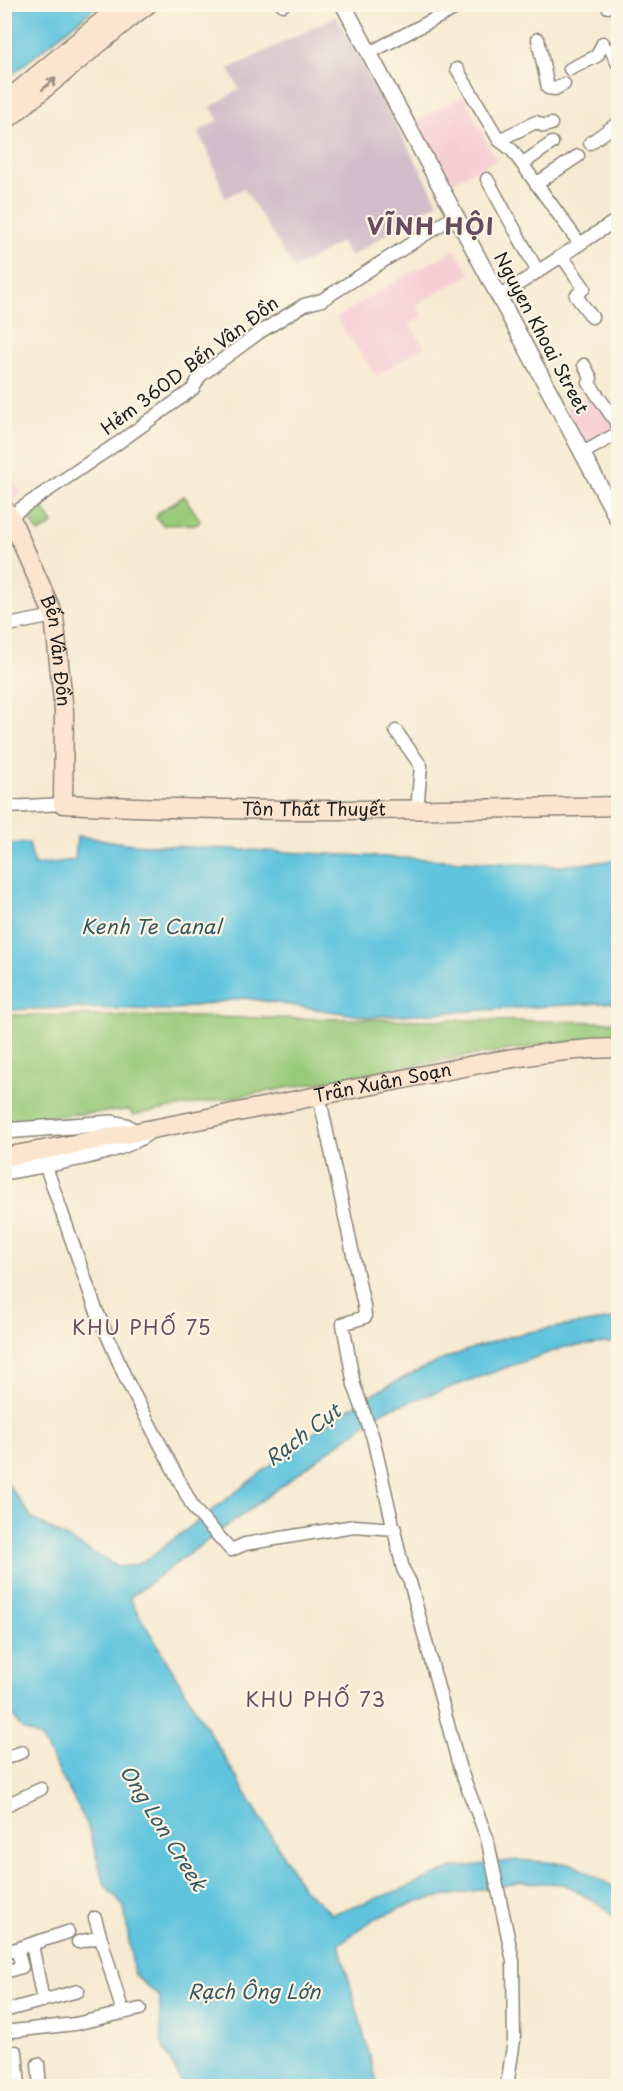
<svg xmlns="http://www.w3.org/2000/svg" width="623" height="2091" font-family="'Playpen Sans',sans-serif">
  <style>
    .built { fill: #f6cfd6 }
    .industrial { fill: #d1bdc9 }
    .green { fill: #98ca79; stroke: #5a734a; stroke-width: 1.5 }
    .water { fill: #60c4de; stroke: #3e707d; stroke-width: 1.5 }
    .lines { fill: none; stroke-linecap: round; stroke-linejoin: round }
    .minor-casing { stroke: #8a8377; stroke-width: 15 }
    .tertiary-casing { stroke: #8a8377; stroke-width: 18 }
    .secondary-casing { stroke: #8a8377; stroke-width: 21 }
    .minor { stroke: #fff; stroke-width: 12 }
    .tertiary { stroke: #fff; stroke-width: 15 }
    .secondary { stroke: #fbe5cf; stroke-width: 18 }
    .oneway { stroke: #978b7e }
    .labels { text-anchor: middle; stroke-width: 4.5; stroke-linejoin: round; paint-order: stroke }
    .street-label { font-size: 18px; fill: #1c1c1c; stroke: #fcf5e5 }
    .water-label { font-size: 20px; font-style: italic; fill: #345760; stroke: #fcf5e5 }
    .neighbourhood-label { font-size: 20px; letter-spacing: 1.5px; fill: #674c5d; stroke: #fcf5e5 }
    .district-label { font-size: 24px; font-weight: bold; letter-spacing: 1.5px; fill: #674c5d; stroke: #fcf5e5 }
  </style>
  <rect width="100%" height="100%" fill="#fcf5e5"/>
  <filter id="ink" filterUnits="userSpaceOnUse"><feTurbulence type="fractalNoise" baseFrequency=".0167" numOctaves="2"/><feDisplacementMap in="SourceGraphic" scale="12" xChannelSelector="R" yChannelSelector="G"/><feConvolveMatrix kernelMatrix="1 2 1 2 8 2 1 2 1" color-interpolation-filters="sRGB"/></filter>
  <filter id="wash" filterUnits="userSpaceOnUse"><feTurbulence type="fractalNoise" baseFrequency=".008" numOctaves="4" result="noise"/><feDisplacementMap in="SourceGraphic" scale="24" xChannelSelector="R" yChannelSelector="G"/><feGaussianBlur stdDeviation="1.35" result="paint"/><feColorMatrix in="noise" values="0 0 0 0 0 0 0 0 0 0 0 0 0 0 0 0 0 1.4 0 .05"/><feComposite in="paint" operator="in"/></filter>
  <g filter="url(#wash)">
    <rect width="100%" height="100%" fill="#f7ead2"/>
    <!-- built -->
    <path class="built" d="M464,96L496,160L444,186L410,124Z
      M455,250L471,274L416,304L423,317L409,324L425,347L376,376L336,318L401,278Z
      M593,392L616,428L588,447L566,408Z
      M6,471L21,493L6,504L4,502Z"/>
    <!-- industrial -->
    <path class="industrial" d="M336,16L438,202L350,257L341,242L294,269L244,188L225,198L210,156L198,132L218,120L211,107L239,89L229,69Z"/>
    <!-- green -->
    <path class="green" d="M184,496L200,520L198,524L163,525L156,518L158,513Z
      M42,506L53,524L39,533L27,515Z
      M4,1015L618,1022V1035L468,1056L133,1115L129,1110L5,1120Z"/>
    <!-- water -->
    <path class="water" d="M5,4H98V5L5,80Z
      M77,836L132,844L559,866L618,860V1002L368,1017L244,998L170,1010L68,1008L5,1010V844L29,843L34,865L75,860Z
      M618,1318V1342L565,1347L383,1411L129,1598L302,1887L332,1914L397,1891L453,1868L518,1860L572,1864L612,1886L618,1890V1922L603,1906L564,1884L523,1882L418,1901L374,1919L339,1944L378,2086H183L161,2042L160,1997L134,1975L124,1907L105,1885L87,1824L41,1738L23,1730L5,1705L4,1479L33,1519L118,1567L136,1565L154,1555L163,1547C216,1509 266,1467 319,1429C372,1391 435,1359 498,1340C537,1328 578,1325 618,1318Z"/>
  </g>
  <g filter="url(#ink)">
    <g class="lines">
      <!-- minor casing -->
      <g class="minor-casing">
        <path id="minor" d="M283,5V4
          M608,7L611,4
          M538,39L548,88L555,89L564,84
          M618,46L611,50L618,64
          M369,53L452,10
          M457,69L499,140L512,150L580,244
          M570,69L597,56L603,43
          M499,140L536,122L544,126L551,124
          M590,143L618,123
          M522,164L552,143
          M487,179L538,272
          M536,184L578,156
          M562,256L584,288L576,296L592,317
          M499,297L618,219
          M584,365L591,378L589,383L618,425
          M583,453L618,433
          M10,516L118,443L193,389L200,376L260,332L304,305L322,300L456,215
          M13,624L54,616
          M396,731L421,766L417,810
          M8,807L63,804
          M319,1095L364,1306L365,1317L343,1324L354,1385L373,1438L403,1569L410,1582L459,1766L487,1838L513,1961L514,2040L507,2086
          M45,1164L95,1307L126,1379L194,1509L231,1550L245,1544L354,1526L395,1529
          M4,1759L22,1752
          M4,1806L41,1789
          M95,1918L123,2013
          M78,1942L100,1937
          M32,1944L43,2001
          M4,1953L68,1932
          M4,1972L22,1967L17,1949
          M4,2011L78,1991
          M4,2032L75,2024L140,2009
          M16,2052L19,2086
          M38,2064L40,2086"/>
      </g>
      <!-- tertiary casing -->
      <g class="tertiary-casing">
        <path id="tertiary" d="M343,4L618,520
          M4,1131L112,1123L126,1126L137,1134
          M4,1172C40,1165 125,1154 149,1131"/>
      </g>
      <!-- secondary casing -->
      <g class="secondary-casing">
        <g id="secondary">
          <path d="M4,103L123,4"/>
          <path d="M4,122L132,16L148,4"/>
          <path id="s1" d="M4,509L10,516L54,616L64,711L63,804C248,813 433,810 618,806"/>
          <path id="s2" d="M4,1157C135,1134 264,1106 394,1081C468,1066 542,1049 618,1048"/>
        </g>
      </g>
      <!-- minor -->
      <use href="#minor" class="minor"/>
      <!-- tertiary -->
      <use href="#tertiary" class="tertiary"/>
      <!-- secondary -->
      <use href="#secondary" class="secondary"/>
    </g>
    <!-- one-way arrows -->
    <defs><path id="oneway-shaft" d="M-6 0H5M1.5-3L5.5 0L1.5 3" fill="none" stroke-width="1.6" stroke-linecap="round" stroke-linejoin="round" transform="scale(1.5)"/></defs>
    <use class="oneway" href="#oneway-shaft" transform="translate(49 84) rotate(-40)"/>
  </g>
  <g class="labels">
    <!-- street labels -->
    <g class="street-label">
      <text transform="translate(541 333) rotate(62)" y="6">Nguyen Khoai Street</text>
      <text transform="translate(190 366) rotate(-37)" y="6">Hẻm 360D Bến Vân Đồn</text>
      <text dy="6" stroke="none"><textPath href="#s1" startOffset="153">Bến Vân Đồn</textPath></text>
      <text dy="6" stroke="none"><textPath href="#s1" startOffset="558">Tôn Thất Thuyết</textPath></text>
      <text dy="6" stroke="none"><textPath href="#s2" startOffset="386">Trần Xuân Soạn</textPath></text>
    </g>
    <!-- water labels -->
    <g class="water-label">
      <text x="151" y="934">Kenh Te Canal</text>
      <text transform="translate(303 1435) rotate(-37)" y="7">Rạch Cụt</text>
      <text transform="translate(163 1828) rotate(58)" y="7">Ong Lon Creek</text>
      <text x="254" y="1999">Rạch Ông Lớn</text>
    </g>
    <!-- neighbourhood labels -->
    <g class="neighbourhood-label">
      <text x="142" y="1335">KHU PHỐ 75</text>
      <text x="316" y="1707">KHU PHỐ 73</text>
    </g>
    <!-- district labels -->
    <g class="district-label">
      <text x="431" y="235">VĨNH HỘI</text>
    </g>
  </g>
  <!-- margin -->
  <rect width="623" height="2091" fill="none" stroke="#fcf5e5" stroke-width="24"/>
</svg>
